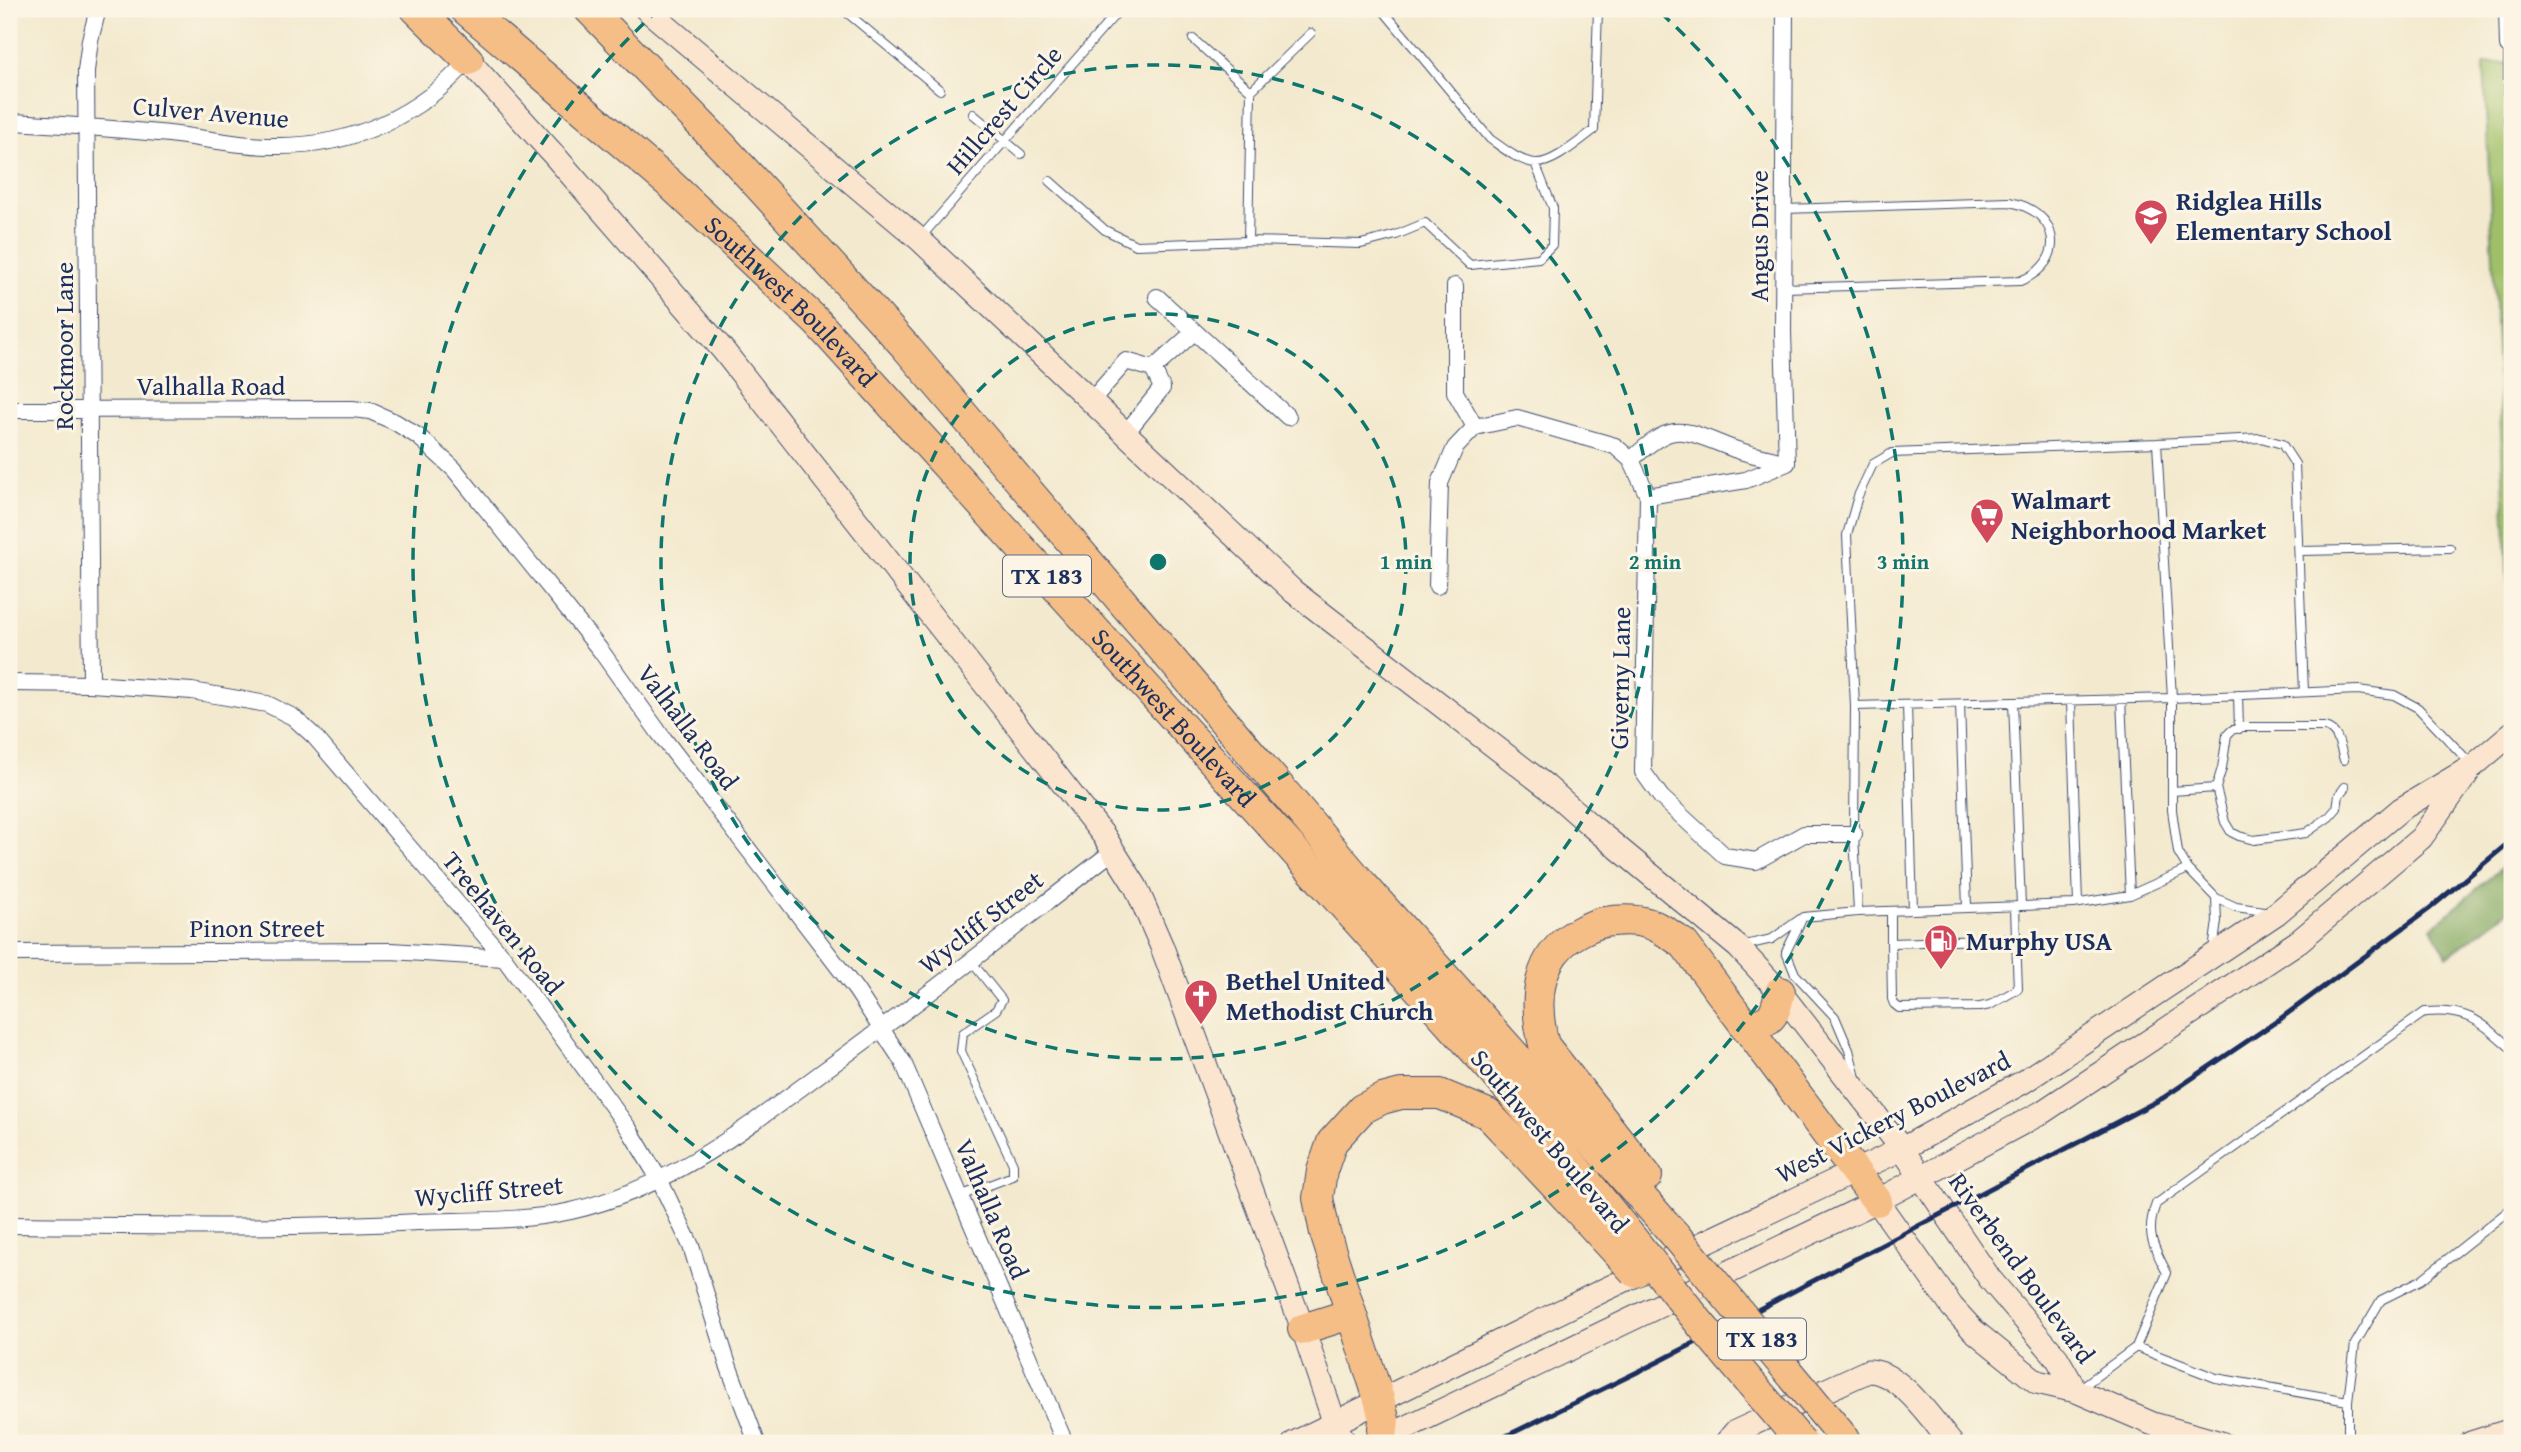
<svg xmlns="http://www.w3.org/2000/svg" width="2521" height="1452" font-family="'Gentium Book Plus',serif">
  <style>
    .green { fill: #9fc068; stroke: #5d7863; stroke-width: 2 }
    .forest { fill: #7fa65c; stroke: #4d6a5d; stroke-width: 2 }
    .lines { fill: none; stroke-linecap: round; stroke-linejoin: round }
    .lane-casing { stroke: #3b4b6f; stroke-width: 10 }
    .street-casing { stroke: #3b4b6f; stroke-width: 18 }
    .secondary-casing { stroke: #3b4b6f; stroke-width: 25 }
    .highway-casing { stroke: #3b4b6f; stroke-width: 32 }
    .lane { stroke: #fff; stroke-width: 8 }
    .street { stroke: #fff; stroke-width: 16 }
    .secondary { stroke: #fbe5cf; stroke-width: 23 }
    .highway { stroke: #f6be87; stroke-width: 30 }
    .rail { stroke: #1b2f5e; stroke-width: 5 }
    .highway-bridge-casing { stroke: #3b4b6f; stroke-width: 32; stroke-linecap: butt }
    .highway-bridge { stroke: #f6be87; stroke-width: 30 }
    .ring { fill: none; stroke: #0f766e; stroke-width: 3.5; stroke-dasharray: 12 9 }
    .labels { text-anchor: middle; stroke-width: 6; stroke-linejoin: round; paint-order: stroke }
    .shield { fill: #fcf5e5; stroke: #5e6a86; stroke-width: 2 }
    .shield-label { font-size: 24px; font-weight: bold; fill: #1b2f5e }
    .street-label { font-size: 26px; fill: #1b2f5e; stroke: #fcf5e5 }
    .poi-label { font-size: 26px; font-weight: bold; fill: #1b2f5e; stroke: #fcf5e5; text-anchor: start }
    .centre { fill: #0f766e; stroke: #fcf5e5; stroke-width: 3.5 }
    .ring-label { font-size: 21px; text-anchor: middle; font-weight: bold; fill: #0f766e; stroke: #fcf5e5; stroke-width: 6; stroke-linejoin: round; paint-order: stroke }
  </style>
  <rect width="100%" height="100%" fill="#fcf5e5"/>
  <filter id="ink" filterUnits="userSpaceOnUse"><feTurbulence type="fractalNoise" baseFrequency=".0143" numOctaves="2"/><feDisplacementMap in="SourceGraphic" scale="14" xChannelSelector="R" yChannelSelector="G"/><feConvolveMatrix kernelMatrix="1 2 1 2 8 2 1 2 1" color-interpolation-filters="sRGB"/></filter>
  <filter id="wash" filterUnits="userSpaceOnUse"><feTurbulence type="fractalNoise" baseFrequency=".00686" numOctaves="4" result="noise"/><feDisplacementMap in="SourceGraphic" scale="28" xChannelSelector="R" yChannelSelector="G"/><feGaussianBlur stdDeviation="1.57" result="paint"/><feColorMatrix in="noise" values="0 0 0 0 0 0 0 0 0 0 0 0 0 0 0 0 0 1.4 0 .05"/><feComposite in="paint" operator="in"/></filter>
  <g filter="url(#wash)">
    <rect width="100%" height="100%" fill="#f3e9ce"/>
    <!-- green -->
    <path class="green" d="M2512,63V670L2484,64Z"/>
    <!-- forest -->
    <path class="forest" d="M2512,859V908L2448,956L2431,928Z"/>
  </g>
  <g filter="url(#ink)">
    <g class="lines">
      <!-- lane casing -->
      <g class="lane-casing">
        <path id="lane" d="M846,9V12L940,90
          M1382,9L1490,139C1503,148 1518,161 1535,163C1552,165 1580,140 1594,130L1598,9
          M1193,39L1251,91L1248,241L1361,244L1396,235L1425,223L1470,265L1539,258L1552,245L1553,208L1535,163
          M2508,46V121L2512,131
          M1251,91L1311,33
          M973,114L1021,154
          M1050,181L1105,230L1136,245L1248,241
          M921,237L1120,9
          M1784,288L2020,281C2069,262 2059,210 2009,202L1784,209
          M2157,443L2261,438L2282,444L2295,464L2304,692
          M2300,551L2450,548
          M2238,695L2239,729
          M2121,699L2130,895
          M2071,701L2078,903
          M2013,702L2021,906
          M1960,704L1967,908
          M1907,705L1913,910
          M1855,706L2172,698L2358,690L2394,695L2418,708L2471,764
          M2344,760C2340,747 2339,731 2325,727H2243L2232,730L2227,735L2222,768L2216,788L2225,822L2231,832L2239,836L2254,840L2306,833L2329,817L2337,808L2339,795L2345,787
          M2172,791L2216,788
          M1891,911V943L2016,939L2015,906
          M1858,912L1854,834L1855,706L1847,535L1858,496L1873,464L1892,453L2157,443L2172,698V810L2178,852L2188,869L2216,898L2236,907L2271,912
          M1802,919L1786,952L1795,974L1835,1017L1849,1050L1856,1078
          M1891,943L1892,999L1894,1004L1899,1008L1980,1007L1990,1005L2018,989L2016,939
          M1741,946L1772,939L1803,917L1858,912L2074,904L2130,895L2188,869
          M2213,951L2217,921L2216,898
          M960,1196L1013,1176V1164L961,1051L963,1033L996,1010L1002,1000L971,961
          M2136,1347L2216,1378L2348,1401V1443
          M2079,1389L2136,1347L2167,1273C2153,1246 2145,1233 2156,1204L2425,1012C2469,1008 2481,1022 2512,1049
          M2348,1401L2355,1344L2381,1300L2421,1280L2512,1208"/>
      </g>
      <!-- street casing -->
      <g class="street-casing">
        <path id="street" d="M1785,9L1783,332L1787,463
          M2507,9L2508,46
          M9,122C62,124 115,129 169,134C204,138 244,147 280,146C352,146 421,115 468,60
          M1455,286V392L1475,427
          M1157,297L1288,417
          M1153,369L1194,332
          M1090,402L1126,361L1153,369L1162,388L1125,434
          M9,410L352,409L370,411L395,422L419,437L454,469L601,651L660,734L856,990L903,1062L1065,1443
          M1475,427L1517,418L1615,446L1631,460L1648,496L1643,772L1661,797L1725,856L1756,861L1804,834H1854
          M1631,460C1675,418 1683,430 1734,449C1751,455 1770,458 1787,463L1746,480L1648,496
          M1437,586L1440,483L1455,448L1475,427
          M9,683L91,684L192,691L267,704L293,717L314,736L504,958L629,1129L659,1179L691,1246L727,1362L757,1443
          M91,684L86,71L90,40L98,9
          M9,953L391,951L504,958
          M9,1225C145,1226 282,1229 418,1222C468,1220 522,1222 571,1211C669,1189 746,1128 825,1070C923,1000 1017,925 1112,852"/>
      </g>
      <!-- secondary casing -->
      <g class="secondary-casing">
        <path id="secondary" d="M646,9L919,239L1294,592L1546,786L1589,824L1738,947L1780,992L1902,1149L1990,1279L2057,1358L2076,1391
          M468,60L554,155L723,350L1104,836L1136,887L1162,947L1303,1329L1335,1424L1345,1443
          M1877,1201L1952,1307L1973,1330L2037,1382L2076,1391L2153,1424L2221,1443
          M1294,1443L1604,1290L1902,1149L2023,1082L2277,913L2401,809L2473,766L2512,733
          M1374,1443L1877,1201L2041,1113L2299,941L2421,838L2467,774
          M1726,1443L1735,1432L1868,1371C1900,1371 1932,1420 1951,1443
          M2471,1443L2512,1430"/>
      </g>
      <!-- highway casing -->
      <g class="highway-casing">
        <g id="highway">
          <path d="M416,9L468,60"/>
          <path id="s1" d="M465,9L669,183L817,322L1491,1069L1588,1183"/>
          <path d="M589,9L724,148L905,346L1363,885L1676,1236"/>
          <path d="M1745,1026C1772,1022 1774,1018 1780,992"/>
          <path d="M1647,1176L1544,1045C1533,1001 1536,955 1579,932C1588,927 1594,924 1604,922C1617,920 1634,919 1647,923C1661,927 1672,936 1684,944L1877,1201"/>
          <path d="M1303,1329L1350,1314"/>
          <path d="M1382,1439L1384,1419L1379,1399L1325,1233L1318,1198L1322,1171L1332,1142L1362,1109L1382,1099L1401,1094H1440L1488,1114L1565,1196"/>
        </g>
      </g>
      <!-- lane -->
      <use href="#lane" class="lane"/>
      <!-- street -->
      <use href="#street" class="street"/>
      <!-- secondary -->
      <use href="#secondary" class="secondary"/>
      <!-- highway -->
      <use href="#highway" class="highway"/>
      <!-- rail -->
      <path class="rail" d="M1492,1443L1660,1361L2163,1098L2280,1019L2429,909L2512,840"/>
      <!-- highway-bridge casing -->
      <g class="highway-bridge-casing">
        <path id="highway-bridge" d="M1588,1183L1702,1326L1802,1443
          M1565,1196L1635,1272
          M1676,1236L1848,1443"/>
      </g>
      <!-- highway-bridge -->
      <use href="#highway-bridge" class="highway-bridge"/>
    </g>
  </g>
  <!-- distance rings -->
  <g class="ring">
    <circle cx="1158" cy="562" r="248"/>
    <circle cx="1158" cy="562" r="497"/>
    <path d="M1661 13A745 745 0 1 1 655 13"/>
  </g>
  <!-- icons -->
  <defs>
    <g id="school-pin" transform="scale(1.75)"><path d="M0 17L-7.5 6A9.5 9.5 0 1 1 7.5 6Z" fill="#d1495b" stroke="#fcf5e5"/><path d="M0-5L7-2L0 1L-7-2ZM-4 1L0 2.5L4 1V4Q0 6-4 4Z" fill="#fff"/></g>
    <g id="supermarket-pin" transform="scale(1.75)"><path d="M0 17L-7.5 6A9.5 9.5 0 1 1 7.5 6Z" fill="#d1495b" stroke="#fcf5e5"/><path d="M-6-5.5h2.5l.6 2H6L4.5 2H-2.5L-4.4-4H-6ZM-1.5 3.2a1.3 1.3 0 1 0 .1 0ZM3 3.2a1.3 1.3 0 1 0 .1 0Z" fill="#fff"/></g>
    <g id="fuel-pin" transform="scale(1.75)"><path d="M0 17L-7.5 6A9.5 9.5 0 1 1 7.5 6Z" fill="#d1495b" stroke="#fcf5e5"/><path d="M-5.5-6h7V0h2V4h1.3V-2.5L3-4.5l.8-.8L6-3V5H2.5V1h-1V6h-7ZM-4.2-4.7v3.2H.2V-4.7Z" fill="#fff"/></g>
    <g id="church-pin" transform="scale(1.75)"><path d="M0 17L-7.5 6A9.5 9.5 0 1 1 7.5 6Z" fill="#d1495b" stroke="#fcf5e5"/><path d="M-1.2-6h2.4v3.5h3.3v2.4h-3.3V6h-2.4V-.1h-3.3v-2.4h3.3Z" fill="#fff"/></g>
  </defs>
  <g fill-rule="evenodd">
    <use href="#school-pin" x="2151" y="216"/>
    <use href="#supermarket-pin" x="1987" y="515"/>
    <use href="#fuel-pin" x="1941" y="941"/>
    <use href="#church-pin" x="1201" y="996"/>
  </g>
  <g class="labels">
    <!-- shield labels -->
    <g class="shield">
      <rect x="1003" y="555.5" width="88" height="41" rx="5"/>
      <rect x="1718" y="1318.5" width="88" height="41" rx="5"/>
    </g>
    <g class="shield-label">
      <text x="1047" y="584">TX 183</text>
      <text x="1762" y="1347">TX 183</text>
    </g>
    <!-- street labels -->
    <g class="street-label">
      <text transform="translate(1004 110) rotate(-49)" y="9">Hillcrest Circle</text>
      <text transform="translate(211 112) rotate(5)" y="9">Culver Avenue</text>
      <text transform="translate(1759 236) rotate(-90)" y="9">Angus Drive</text>
      <text dy="9" stroke="none"><textPath href="#s1" startOffset="438">Southwest Boulevard</textPath></text>
      <text transform="translate(64 346) rotate(-90)" y="9">Rockmoor Lane</text>
      <text x="211" y="395">Valhalla Road</text>
      <text transform="translate(1620 678) rotate(-89)" y="9">Giverny Lane</text>
      <text dy="9" stroke="none"><textPath href="#s1" startOffset="1004">Southwest Boulevard</textPath></text>
      <text transform="translate(688 727) rotate(53)" y="9">Valhalla Road</text>
      <text transform="translate(981 922) rotate(-38)" y="9">Wycliff Street</text>
      <text transform="translate(503 923) rotate(51)" y="9">Treehaven Road</text>
      <text x="257" y="937">Pinon Street</text>
      <text transform="translate(1893 1117) rotate(-27)" y="9">West Vickery Boulevard</text>
      <text transform="translate(1550 1141) rotate(50)" y="9">Southwest Boulevard</text>
      <text transform="translate(489 1191) rotate(-5)" y="9">Wycliff Street</text>
      <text transform="translate(992 1209) rotate(67)" y="9">Valhalla Road</text>
      <text transform="translate(2022 1268) rotate(54)" y="9">Riverbend Boulevard</text>
    </g>
    <!-- poi labels -->
    <g class="poi-label">
      <text x="2176" y="210">Ridglea Hills<tspan x="2176" dy="30">Elementary School</tspan></text>
      <text x="2011" y="509">Walmart<tspan x="2011" dy="30">Neighborhood Market</tspan></text>
      <text x="1966" y="950">Murphy USA</text>
      <text x="1226" y="990">Bethel United<tspan x="1226" dy="30">Methodist Church</tspan></text>
    </g>
  </g>
  <circle cx="1158" cy="562" r="10" class="centre"/>
  <g class="ring-label">
    <text x="1406" y="569">1 min</text>
    <text x="1655" y="569">2 min</text>
    <text x="1903" y="569">3 min</text>
  </g>
  <!-- margin -->
  <rect width="2521" height="1452" fill="none" stroke="#fcf5e5" stroke-width="35"/>
</svg>
